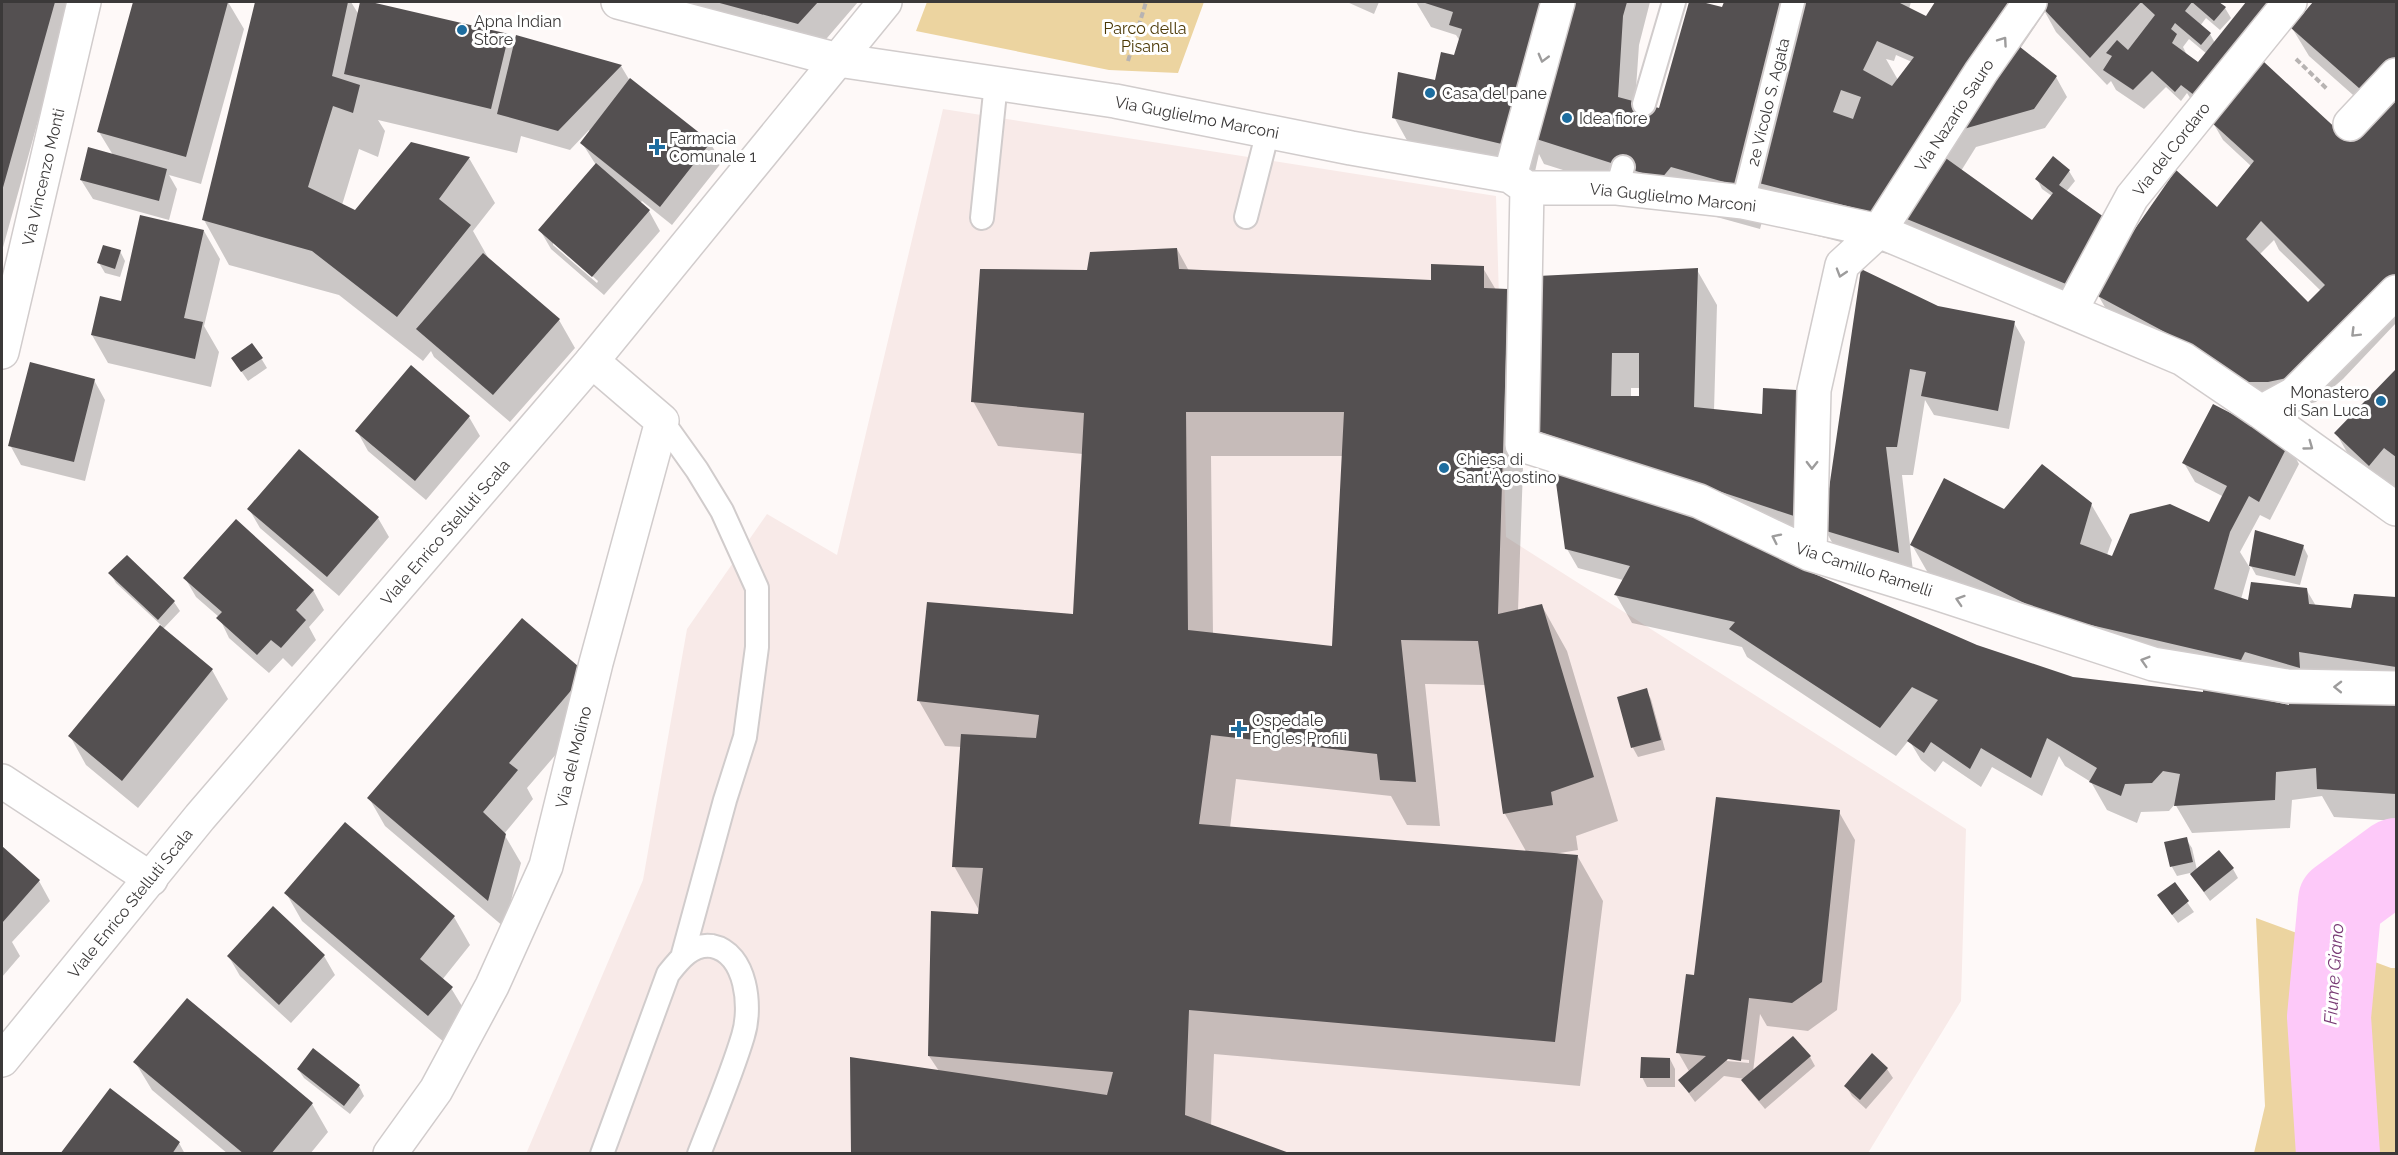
<svg xmlns="http://www.w3.org/2000/svg" width="2398" height="1155" font-family="Raleway,sans-serif">
  <style>
    .built { fill: #f8eae8 }
    .green { fill: #ecd4a0 }
    .shadow { fill: #0003; fill-rule: evenodd }
    .lines { fill: none; stroke-linecap: round; stroke-linejoin: round }
    .river { stroke: #fdc9f9; stroke-width: 84 }
    .building { fill: #545051; fill-rule: evenodd }
    .service-casing { stroke: #d1cccc; stroke-width: 26 }
    .pedestrian-casing { stroke: #d1cccc; stroke-width: 36 }
    .minor-casing { stroke: #d1cccc; stroke-width: 36 }
    .tertiary-casing { stroke: #d1cccc; stroke-width: 36 }
    .path { stroke: #b7b3b2; stroke-width: 4; stroke-dasharray: 6 3; stroke-linecap: butt }
    .service { stroke: #fff; stroke-width: 22 }
    .pedestrian { stroke: #fff; stroke-width: 33 }
    .minor { stroke: #fff; stroke-width: 33 }
    .tertiary { stroke: #fff; stroke-width: 33 }
    .oneway { stroke: #9d9c9c }
    .poi-dot { fill: #1d6d9f; stroke: #fff; stroke-width: 2 }
    .labels { text-anchor: middle; stroke-width: 6; stroke-linejoin: round; paint-order: stroke }
    .poi-label { font-size: 16px; fill: #3b3939; stroke: #fff; text-anchor: start }
    .park-label { font-size: 16px; fill: #4b3805; stroke: #fff }
    .street-label { font-size: 16px; fill: #3b3939; stroke: #fff }
    .water-label { font-size: 18px; font-style: italic; fill: #793c76; stroke: #fff }
  </style>
  <rect width="100%" height="100%" fill="#fef9f8"/>
  <!-- built -->
  <path class="built" d="M943,109L1496,196L1506,537L1966,829L1961,1001L1868,1153L526,1154L643,880L687,629L767,514L837,555Z"/>
  <!-- green -->
  <path class="green" d="M927,2H1204L1178,73L1109,70L916,31Z
    M2256,918L2391,968H2396V1153H2254L2265,1106Z"/>
  <!-- shadow -->
  <path class="shadow" d="M2,2H71L2,251Z
    M134,2H228L244,29L201,184L169,175L177,189L169,220L93,199L81,180L113,155L99,132Z
    M257,2H351L359,15L362,2H365L508,35L514,47L621,66L630,81L710,143L722,162L672,225L642,201L640,203L649,211L660,231L604,295L551,249L540,230L596,165L582,143L590,132L589,130L570,150L521,136L517,153L378,120L385,131L378,157L359,149L342,205L356,212L411,144L469,158L495,203L473,231L490,261L559,320L575,348L510,422L434,357L431,351L423,361L339,295L229,265L204,220ZM553,241L598,281L597,283L553,245Z
    M625,2H858L815,52Z
    M1347,2H1379L1374,14Z
    M1416,2H1650L1639,45L1635,103L1660,110L1691,2L1723,9L1726,2H1790L1793,49L1805,2H1911L1909,9L1931,21L1928,16L1937,2H2220L2219,3L2225,8L2231,18L2220,30L2206,18L2200,26L2210,34L2215,43L2248,2H2304L2241,86L2342,136L2370,110L2309,56L2292,28L2315,2H2396V323L2343,379L2316,402L2284,410L2114,323L2098,295L2217,209L2251,166L2223,140L2212,121L2194,104L2187,93L2181,101L2166,87L2144,109L2116,90L2111,81L2107,85L2056,32L2045,12L2020,49L2056,77L2067,97L2045,128L1976,147L1961,171L2032,222L2052,196L2042,189L2037,179L2069,171L2075,181L2066,192L2077,303L1783,227L1768,201L1760,229L1677,206L1544,164L1539,154L1531,189L1419,162L1394,117L1436,82L1455,57L1460,41L1456,35L1431,27ZM2189,39L2207,54L2197,63L2187,55L2183,47ZM1896,55L1912,62L1898,80L1886,59L1894,61ZM2274,240L2279,250L2321,291L2308,305L2260,254Z
    M204,231L220,259L204,326L219,352L211,387L108,363L92,335Z
    M1177,249L1189,271L1432,282L1483,268L1496,290H1507L1528,325L1518,611L1542,606L1567,651L1618,821L1576,836L1578,850L1554,854L1578,857L1603,901L1580,1086L1214,1054L1211,1126L939,1071L929,1056L980,912L954,866L961,747L945,746L919,701L1075,616L1083,454L998,446L973,401L1089,271ZM1211,456H1343L1334,648L1213,634ZM1425,684L1486,685L1505,814L1527,853L1230,828L1236,779L1391,796L1407,825L1440,826Z
    M120,251L125,261L120,277L105,273L99,263Z
    M1697,270L1717,305L1714,411L1763,416L1796,391L1816,426L1817,552L1735,525L1809,574L1976,647L2073,678L2291,707L2290,694L1932,580L1912,545L2005,511L2091,504L2112,540L2107,555L2113,557L2213,526L2224,497L2195,482L2184,463L2288,444L2299,464L2270,520L2260,515L2240,552L2250,568L2241,599L2249,602L2306,589L2316,606L2352,610L2355,596L2396,599V821L2334,817L2322,796L2292,800L2290,828L2192,833L2175,804L2169,811L2141,812L2137,823L2107,810L2091,782L2065,766L2059,756L2042,796L1992,767L1981,787L1943,761L1935,772L1921,760L1909,740L1896,756L1747,657L1742,647L1632,623L1616,595L1623,580L1578,568L1567,549L1562,467L1541,431L1539,277ZM1631,388H1640V397H1631Z
    M1939,310L2014,323L2025,342L2009,429L1934,415L1925,400L1913,475H1902L1914,580L1841,558L1825,530Z
    M261,358L267,368L248,381L239,368Z
    M2396,371V492L2356,468L2336,433Z
    M94,380L105,400L85,481L21,465L10,445Z
    M469,417L480,436L426,500L368,451L357,431Z
    M249,509L378,518L389,537L339,596L260,528Z
    M2303,546L2308,556L2300,585L2256,575L2251,566Z
    M110,573L174,602L180,611L163,629L212,670L228,699L138,808L86,765L70,736L162,626L116,583Z
    M185,578L313,590L324,610L309,627L316,640L292,667L283,658L269,673L229,638L219,617L196,597Z
    M522,620L601,702L527,788L533,799L504,834L521,863L504,927L385,826L369,798Z
    M1646,690L1651,699L1665,750L1638,757L1633,748L1619,698Z
    M1839,812L1855,840L1837,1010L1808,1031L1767,1026L1760,1014L1753,1072L1810,1057L1815,1066L1765,1109L1749,1090L1743,1081L1745,1079L1724,1076L1695,1102L1680,1081L1690,1073L1678,1052L1696,977ZM1727,1058L1749,1060V1063L1727,1061Z
    M345,824L454,917L470,945L442,980L451,988L468,1016L445,1043L302,921L286,893Z
    M2186,839L2192,848L2197,870L2233,869L2238,878L2210,901L2190,873L2177,876L2172,867Z
    M2,848L39,881L50,901L12,942L20,956L2,977Z
    M2174,884L2194,912L2178,923L2165,905Z
    M324,956L335,975L291,1023L240,976L229,957Z
    M313,1050L359,1086L364,1096L350,1114L304,1078L298,1069Z
    M1670,1059L1675,1069V1087H1647L1642,1077Z
    M135,1062L312,1104L328,1132L310,1154H228L152,1090Z
    M1887,1069L1893,1078L1866,1109L1852,1096L1846,1086Z
    M111,1090L179,1143L185,1154H62Z"/>
  <g class="lines">
    <!-- river -->
    <path class="river" d="M2338,1154L2329,1017L2340,901L2396,860"/>
  </g>
  <!-- building -->
  <path class="building" d="M2,2H55L2,191Z
    M133,2H228L186,157L97,132Z
    M255,2H348L332,76L360,85L353,113L333,106L308,187L355,210L411,142L470,157L439,199L471,225L397,317L312,251L202,220Z
    M360,2H371L509,34L491,109L344,74Z
    M716,2H818L798,24Z
    M1422,2H1541L1524,60L1506,145L1392,118L1398,72L1435,80L1441,52L1454,55L1462,29L1449,25L1453,12Z
    M1566,2H1627L1623,16L1618,97L1659,108L1689,2H1702L1722,7L1724,2H1786L1735,185L1671,167L1661,179L1527,136Z
    M1804,2H1898L1926,16L1935,2H2017L1878,214L1755,182ZM1877,41L1914,57L1892,86L1863,70ZM1841,90L1861,97L1853,119L1833,112Z
    M2040,2H2219L2226,7L2214,21L2192,2L2185,11L2211,33L2201,45L2175,23L2171,29L2177,34L2172,43L2198,62L2246,2H2279L2203,102L2181,85L2175,92L2152,71L2133,90L2103,70L2112,56L2106,53L2117,40L2128,50L2155,15L2141,2L2090,58L2038,3Z
    M2313,2H2396V66L2368,96L2291,28Z
    M516,35L622,65L558,131L497,114Z
    M2015,43L2057,76L2034,109L1960,130Z
    M2264,62L2342,134L2396,83V278L2300,375L2268,382H2238L2202,352L2096,295L2123,246L2176,170L2217,207L2254,161L2210,121ZM2261,221L2325,285L2308,302L2246,239Z
    M630,78L711,142L660,207L580,143Z
    M88,147L167,169L159,201L80,180Z
    M1940,154L2032,220L2053,193L2035,179L2053,156L2070,170L2059,185L2111,222L2066,284L1897,215Z
    M596,163L650,210L592,277L538,230Z
    M140,215L204,230L184,318L203,322L195,359L91,335L100,296L121,301Z
    M103,245L121,250L115,269L97,263Z
    M1177,248L1179,269L1431,280V264L1484,266V288L1508,289L1498,614L1542,604L1594,777L1551,792L1553,805L1503,814L1478,641L1401,640L1416,782L1380,780L1377,754L1211,735L1199,824L1578,855L1555,1042L1189,1010L1185,1115L1292,1154H851L850,1057L1107,1095L1113,1072L928,1056L931,911L978,914L983,868L952,867L961,734L1036,738L1039,715L917,701L927,602L1073,614L1084,413L971,402L980,269L1087,270L1090,252ZM1186,412H1344L1332,646L1188,630Z
    M483,253L560,319L493,395L416,329Z
    M1698,268L1694,407L1762,414L1763,388L1797,390V517L1540,432L1538,276ZM1612,353H1639V396H1611Z
    M1861,269L1938,306L2015,321L1998,411L1921,396L1926,372L1910,369L1897,447H1886L1899,553L1823,530Z
    M252,343L263,358L241,372L231,358Z
    M30,362L95,379L74,462L8,446Z
    M411,365L470,416L415,481L355,431Z
    M2396,369V457L2384,448L2369,466L2334,433Z
    M2213,404L2289,443L2259,502L2249,496L2230,532L2214,589L2248,600L2251,582L2307,588L2309,604L2351,608L2354,594L2396,597V667L2299,652L2300,668L2245,652L2241,660L2048,615L1910,545L1944,478L2004,509L2042,464L2092,503L2080,544L2112,556L2130,514L2170,504L2209,522L2227,486L2182,463Z
    M299,449L379,517L327,577L247,509Z
    M1554,468L1730,521L1810,572L1977,645L2073,677L2203,692V687L2289,705L2288,695H2396V794L2317,789L2316,768L2276,772L2275,800L2174,806L2180,774L2163,771L2152,783L2125,784L2121,796L2089,782L2097,768L2047,738L2031,778L1981,748L1970,769L1931,742L1924,753L1907,741L1938,700L1912,687L1880,728L1729,629L1735,622L1614,595L1630,566L1565,549Z
    M236,519L314,590L296,610L306,620L281,648L271,640L257,655L216,618L222,612L183,578Z
    M2255,530L2304,545L2295,576L2249,566Z
    M127,555L175,601L158,620L108,573Z
    M522,618L586,673L509,763L518,770L483,812L506,834L488,901L367,798Z
    M160,625L213,669L122,781L68,736Z
    M1647,688L1661,740L1631,748L1617,697Z
    M1716,797L1840,810L1822,982L1792,1003L1749,998L1741,1061L1728,1059L1689,1093L1678,1080L1706,1056L1676,1053L1686,974L1694,975Z
    M345,822L455,916L420,959L453,987L428,1016L284,893Z
    M2187,837L2193,862L2170,867L2164,842Z
    M2,846L40,880L2,923Z
    M2219,850L2234,868L2204,892L2190,874Z
    M2175,882L2189,901L2172,915L2157,895Z
    M273,906L325,955L279,1005L227,956Z
    M187,998L313,1103L271,1154H244L133,1062Z
    M1793,1036L1811,1056L1759,1101L1741,1080Z
    M313,1048L360,1085L344,1106L297,1069Z
    M1872,1053L1888,1068L1860,1100L1844,1086Z
    M1641,1057L1670,1058V1078H1640Z
    M110,1088L180,1142L172,1154H60Z"/>
  <g class="lines">
    <!-- service casing -->
    <g class="service-casing">
      <path id="service" d="M1644,104L1674,2
        M1617,188L1623,167
        M1743,202L1793,2
        M1246,217L1268,131
        M982,218L996,83
        M662,421L697,470L722,511L757,588V647L745,737L725,800L683,954
        M602,1154L668,974C679,960 692,943 712,946C747,953 752,1008 743,1036C731,1076 714,1115 699,1154"/>
    </g>
    <!-- pedestrian casing -->
    <g class="pedestrian-casing">
      <path id="pedestrian" d="M2350,124L2396,75"/>
    </g>
    <!-- minor casing -->
    <g class="minor-casing">
      <path id="minor" d="M838,60L1115,101L1351,148L1510,176L1527,188H1617L1743,202L1879,231L2183,359L2261,412L2396,509
        M1510,176L1558,2
        M1527,188L1522,445L1699,501L1810,554L1933,592L2153,664L2287,686L2396,688
        M2071,310L2132,197L2290,2
        M2,352L84,2
        M2261,412L2294,394L2396,292
        M1810,554L1814,390L1842,265L1879,231L1981,72L2030,2
        M2,781L151,879
        M390,1154L436,1090L492,986L546,866L596,663L662,421L592,361"/>
    </g>
    <!-- tertiary casing -->
    <g class="tertiary-casing">
      <path id="tertiary" d="M618,2L838,60
        M2,1060L200,817L592,361L885,2"/>
    </g>
    <!-- path -->
    <path class="path" d="M2296,59L2327,89
      M1128,61L1146,2"/>
    <!-- service -->
    <use href="#service" class="service"/>
    <!-- pedestrian -->
    <use href="#pedestrian" class="pedestrian"/>
    <!-- minor -->
    <use href="#minor" class="minor"/>
    <!-- tertiary -->
    <use href="#tertiary" class="tertiary"/>
  </g>
  <!-- one-way arrows -->
  <defs><path id="oneway-chevron" d="M-2-3.5L2.5 0L-2 3.5" fill="none" stroke-width="1.6" stroke-linecap="round" stroke-linejoin="round" transform="scale(1.5)"/></defs>
  <g class="oneway">
    <use href="#oneway-chevron" transform="translate(2003 41) rotate(-55)"/>
    <use href="#oneway-chevron" transform="translate(1543 58) rotate(105)"/>
    <use href="#oneway-chevron" transform="translate(1841 273) rotate(107)"/>
    <use href="#oneway-chevron" transform="translate(2355 333) rotate(135)"/>
    <use href="#oneway-chevron" transform="translate(2309 446) rotate(36)"/>
    <use href="#oneway-chevron" transform="translate(1812 465) rotate(91)"/>
    <use href="#oneway-chevron" transform="translate(1776 538) rotate(-154)"/>
    <use href="#oneway-chevron" transform="translate(1960 600) rotate(-162)"/>
    <use href="#oneway-chevron" transform="translate(2145 661) rotate(-163)"/>
    <use href="#oneway-chevron" transform="translate(2338 687) rotate(-179)"/>
  </g>
  <!-- markers -->
  <g class="poi-dot">
    <circle cx="462" cy="30" r="6"/>
    <circle cx="1430" cy="93" r="6"/>
    <circle cx="1567" cy="118" r="6"/>
    <path d="M654 138h6v6h6v6h-6v6h-6v-6h-6v-6h6z"/>
    <circle cx="2381" cy="401" r="6"/>
    <circle cx="1444" cy="468" r="6"/>
    <path d="M1236 720h6v6h6v6h-6v6h-6v-6h-6v-6h6z"/>
  </g>
  <g class="labels">
    <!-- poi labels -->
    <g class="poi-label">
      <text x="474" y="27">Apna Indian<tspan x="474" dy="18">Store</tspan></text>
      <text x="1442" y="99">Casa del pane</text>
      <text x="1579" y="124">Idea fiore</text>
      <text x="669" y="144">Farmacia<tspan x="669" dy="18">Comunale 1</tspan></text>
      <text x="2369" y="398" text-anchor="end">Monastero<tspan x="2369" dy="18">di San Luca</tspan></text>
      <text x="1456" y="465">Chiesa di<tspan x="1456" dy="18">Sant'Agostino</tspan></text>
      <text x="1252" y="726">Ospedale<tspan x="1252" dy="18">Engles Profili</tspan></text>
    </g>
    <!-- park labels -->
    <g class="park-label">
      <text x="1145" y="34">Parco della<tspan x="1145" dy="18">Pisana</tspan></text>
    </g>
    <!-- street labels -->
    <g class="street-label">
      <text transform="translate(1768 102) rotate(-76)" y="6">2e Vicolo S. Agata</text>
      <text transform="translate(1954 115) rotate(-57)" y="6">Via Nazario Sauro</text>
      <text transform="translate(1197 117) rotate(11)" y="6">Via Guglielmo Marconi</text>
      <text transform="translate(2171 149) rotate(-52)" y="6">Via del Cordaro</text>
      <text transform="translate(43 177) rotate(-77)" y="6">Via Vincenzo Monti</text>
      <text transform="translate(1673 197) rotate(6)" y="6">Via Guglielmo Marconi</text>
      <text transform="translate(445 532) rotate(-49)" y="6">Viale Enrico Stelluti Scala</text>
      <text transform="translate(1864 569) rotate(18)" y="6">Via Camillo Ramelli</text>
      <text transform="translate(573 757) rotate(-76)" y="6">Via del Molino</text>
      <text transform="translate(130 903) rotate(-51)" y="6">Viale Enrico Stelluti Scala</text>
    </g>
    <!-- water labels -->
    <g class="water-label">
      <text transform="translate(2334 974) rotate(-86)" y="6">Fiume Giano</text>
    </g>
  </g>
  <!-- border -->
  <rect width="2398" height="1155" fill="none" stroke="#3b3939" stroke-width="6"/>
</svg>
